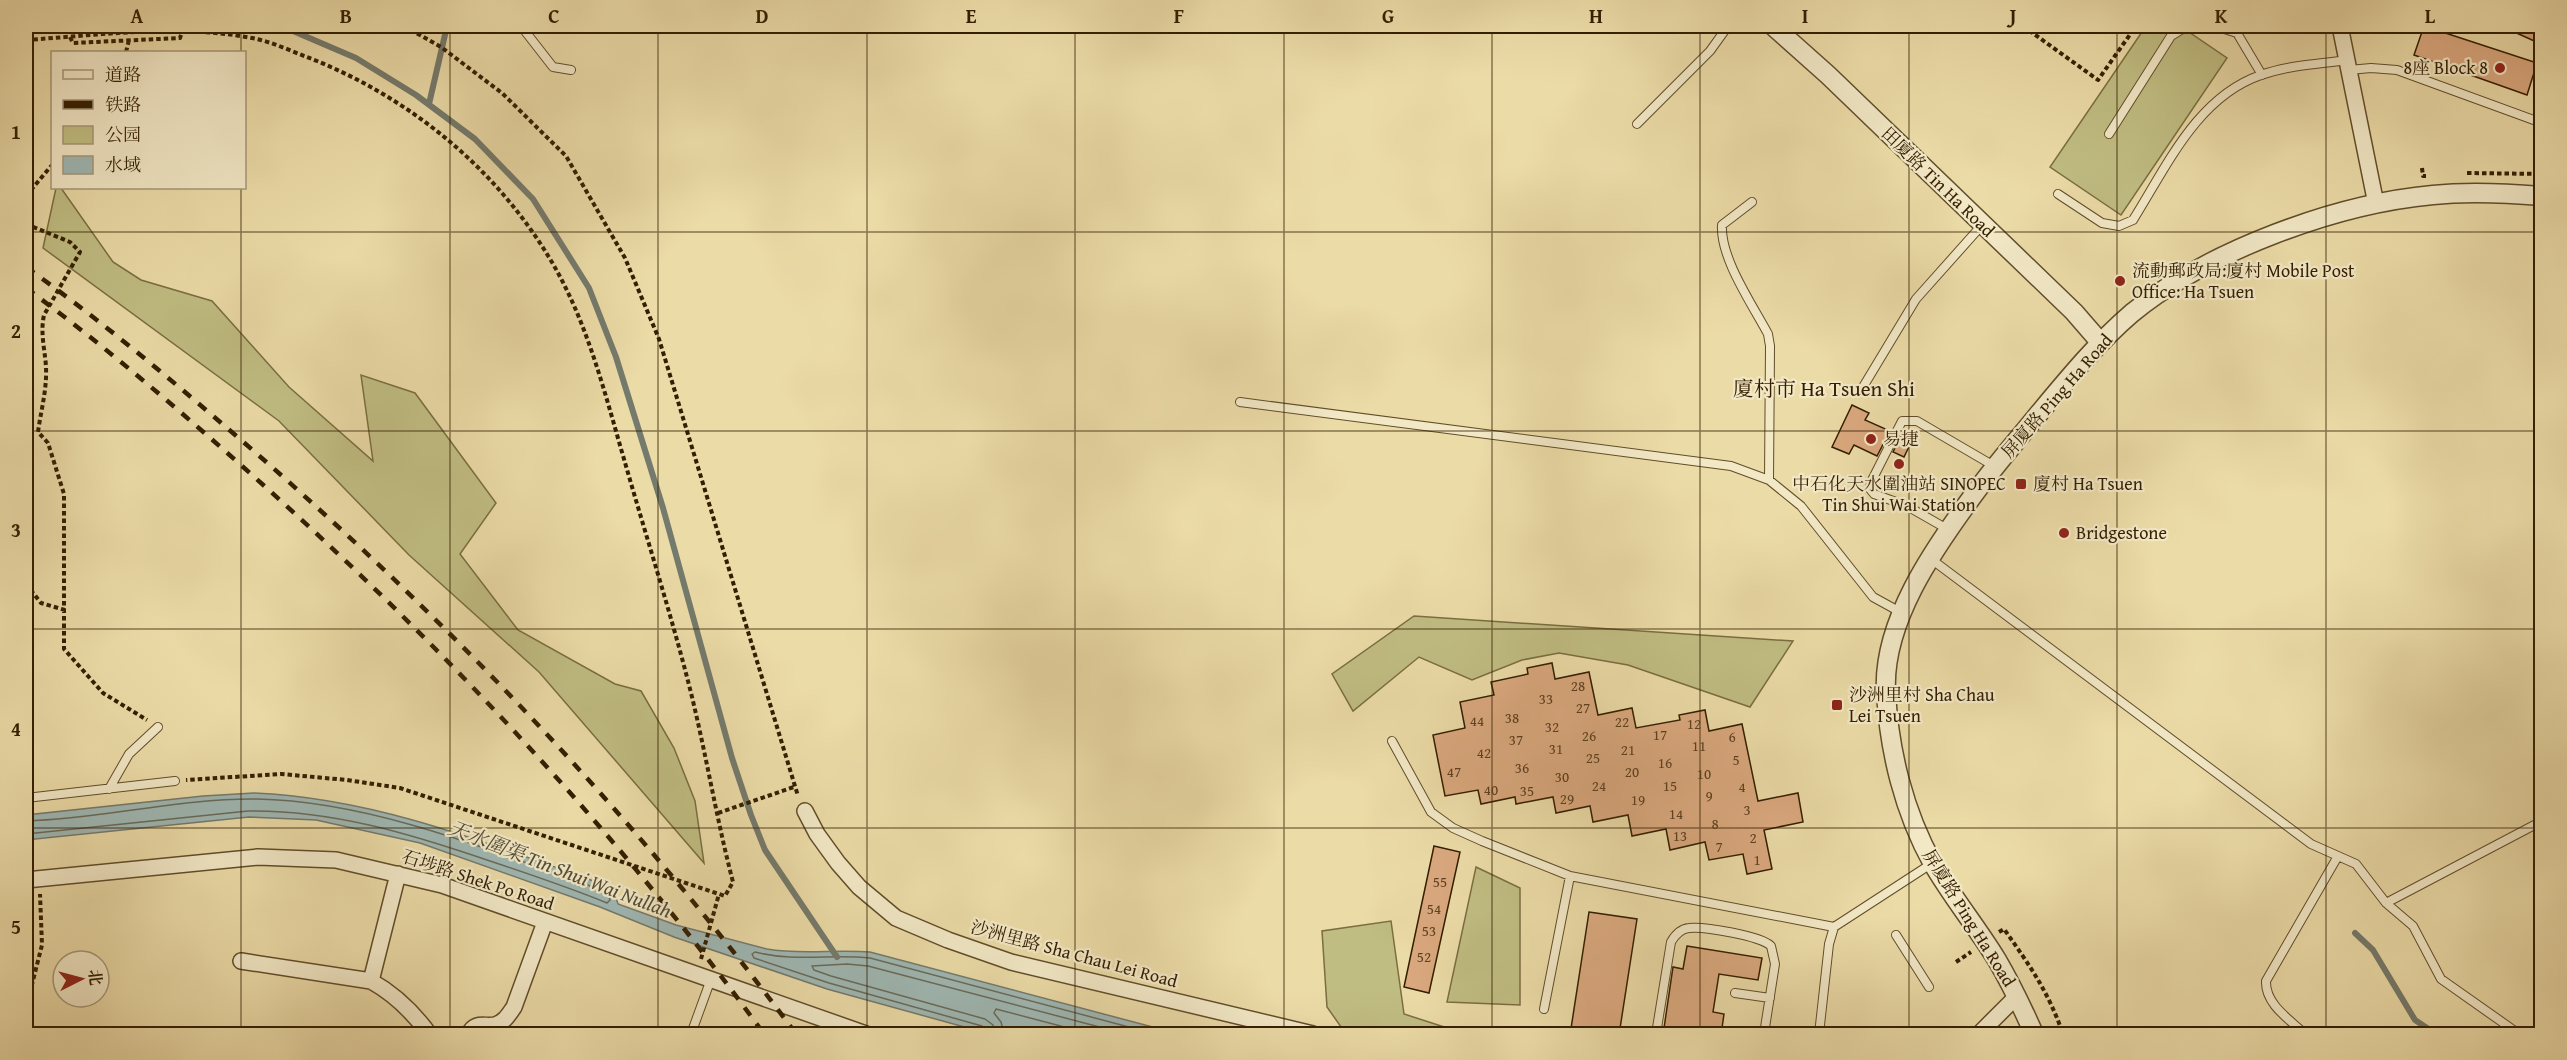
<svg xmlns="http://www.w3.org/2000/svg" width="2567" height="1060" font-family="'Gentium Book Plus','Noto Serif SC',serif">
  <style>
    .green { fill: #c0bd82; stroke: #7a6e41; stroke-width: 1.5 }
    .water { fill: #9fb8b4; stroke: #747a6c; stroke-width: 1.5 }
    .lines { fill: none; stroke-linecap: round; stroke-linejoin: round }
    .shore { stroke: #696b5a; stroke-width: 1.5 }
    .stream { stroke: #747a6c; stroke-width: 6 }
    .building { fill: #daa87e; stroke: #331e00; stroke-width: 1.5 }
    .service-casing { stroke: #614d2a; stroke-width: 10 }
    .minor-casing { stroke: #614d2a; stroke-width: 18 }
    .tertiary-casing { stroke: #614d2a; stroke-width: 21 }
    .path { stroke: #331e00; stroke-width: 4; stroke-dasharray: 4.5 3; stroke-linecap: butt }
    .service { stroke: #f2e8c6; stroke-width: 8 }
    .minor { stroke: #f2e8c6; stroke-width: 15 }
    .tertiary { stroke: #f2e8c6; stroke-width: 18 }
    .rail { stroke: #331e00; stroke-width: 4.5; stroke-dasharray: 10 10; stroke-linecap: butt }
    .grid { fill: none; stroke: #331e00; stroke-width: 1.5; stroke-opacity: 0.55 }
    .poi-dot { fill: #8f2418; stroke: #f2e8c6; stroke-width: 2 }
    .labels { text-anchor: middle; stroke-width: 4.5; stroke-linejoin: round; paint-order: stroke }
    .number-label { font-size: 15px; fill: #5d4020 }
    .poi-label { font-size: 18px; fill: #331e00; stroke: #f2e8c6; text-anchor: start }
    .street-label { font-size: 18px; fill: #331e00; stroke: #f2e8c6 }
    .water-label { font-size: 20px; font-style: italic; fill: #534c36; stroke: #f2e8c6 }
    .quarter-label { font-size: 21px; fill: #331e00; stroke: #f2e8c6 }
    .neatline { fill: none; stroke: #331e00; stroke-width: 2 }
    .grid-label { font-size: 20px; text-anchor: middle; font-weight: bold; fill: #331e00 }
  </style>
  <rect width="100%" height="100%" fill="#ebdba7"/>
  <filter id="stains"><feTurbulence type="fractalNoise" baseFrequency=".00333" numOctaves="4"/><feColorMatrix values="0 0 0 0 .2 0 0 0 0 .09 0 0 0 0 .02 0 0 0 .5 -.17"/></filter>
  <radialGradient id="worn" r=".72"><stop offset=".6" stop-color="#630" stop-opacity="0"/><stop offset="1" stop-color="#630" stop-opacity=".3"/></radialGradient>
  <!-- green -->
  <path class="green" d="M2146,26H2180L2227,58L2121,215L2050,167Z
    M56,188H61L113,262L141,280L212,301L289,387L373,461L361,375L415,393L496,503L460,554L518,630L615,684L641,691L674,748L695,801L704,863L539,672L409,555L279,421L43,248Z
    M1414,616L1793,641L1750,707L1628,665L1559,653L1522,660L1472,680L1419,657L1353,711L1332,674Z
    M1476,867L1520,888V1005L1447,1002Z
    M1391,921L1404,1014L1466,1034H1346L1327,1007L1322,931Z"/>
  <!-- water -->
  <path class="water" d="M254,793C379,798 497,847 613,888L618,904L676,925L767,949C801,955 836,949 870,952L1179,1034L986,1033L827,989L674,937L600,907L420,843L316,820L249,817L26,840V815L203,796Z"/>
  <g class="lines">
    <!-- shore -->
    <path class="shore" d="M26,821C103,819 179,798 257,799C373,801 498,853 607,892L610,900L607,903C568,887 529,874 490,861C411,834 333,810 248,811L26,834
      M987,1034L986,1029L982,1026L829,983L754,958L752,954L755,952C793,962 832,954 870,958L1155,1034
      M995,1034L993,1025L985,1019L831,976L814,970L812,966L847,964L868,966L1126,1034
      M1004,1034L1001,1022L994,1013L996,1009L1091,1034"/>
    <!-- stream -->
    <path class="stream" d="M274,26L293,31L356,58L416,95L475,139L533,199L589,288L616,357L663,508L732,758L751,815L765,850L837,957
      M429,104L447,26
      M2355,933L2373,950L2415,1020L2436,1034"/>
  </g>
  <!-- building -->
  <path class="building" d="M2424,26L2537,63L2527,95L2414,55Z
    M2501,26H2541V44Z
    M1852,405L1869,413L1865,420L1890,431L1877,456L1854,445L1849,454L1832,447Z
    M1904,430L1915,434L1904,457L1893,452Z
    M1552,663L1555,679L1589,672L1598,715L1632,708L1636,728L1680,720L1679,715L1705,710L1709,731L1742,724L1758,801L1798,793L1803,822L1764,830L1772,869L1747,874L1743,854L1709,860L1705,842L1670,850L1666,829L1632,836L1628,815L1593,822L1590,806L1556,813L1553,797L1516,804L1515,797L1481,804L1478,790L1445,796L1433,735L1465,728L1460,702L1494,695L1491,682L1528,674L1527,668Z
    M1434,846L1460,852L1429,993L1404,987Z
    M1589,912L1637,919L1619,1035H1570Z
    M1687,946L1762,958L1758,980L1719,974L1713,1012L1724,1014L1721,1035H1663L1673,967L1683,969Z"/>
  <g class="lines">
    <!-- service casing -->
    <g class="service-casing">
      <path id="service" d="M521,26L553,67L571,70
        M2215,26L2237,33L2262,75
        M2349,70L2371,68L2397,70L2542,123
        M1637,124L1710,51L1728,26
        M2109,134L2171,36L2187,26
        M2058,194L2102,223L2119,226L2133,220C2167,166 2197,97 2261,75C2289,65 2319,64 2347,60
        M1752,202L1722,225C1720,258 1752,304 1768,334L1770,346L1769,480
        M1863,387L1916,299L1982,225
        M1240,402L1731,466L1769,480L1801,506L1873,597L1902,613
        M1949,530L1907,506L1874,494L1870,489L1871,482L1902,421H1917L1994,466
        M1931,559L2311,844L2356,864L2386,903L2413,926L2441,979L2519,1034
        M1392,741L1431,812L1453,828L1482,841L1570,876L1834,927L1931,864
        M109,789L129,754L158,727
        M26,798L175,781
        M2386,903L2542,821
        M1896,935L1929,987
        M1735,993L1770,998
        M1544,1009L1570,876
        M691,1034L711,979
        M1656,1034L1671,942C1675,935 1680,929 1689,928C1703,926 1761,936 1771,946L1775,964L1764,1034
        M1819,1034L1829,944L1834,927
        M2305,1034C2289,1019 2265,1004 2266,981L2338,856"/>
    </g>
    <!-- minor casing -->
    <g class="minor-casing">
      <path id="minor" d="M2340,26L2376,204
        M805,811L817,834L838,863L859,887L896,918L948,940L1011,962L1313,1034
        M26,880L258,857L336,860L442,885L866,1034
        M241,961L371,981C396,995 413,1012 429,1034
        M371,981L398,874
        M469,1034C475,1021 484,1027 495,1025C505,1022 509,1014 514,1007L545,922
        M1979,1034L2017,996"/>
    </g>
    <!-- tertiary casing -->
    <g class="tertiary-casing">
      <path id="tertiary" d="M1773,26L1828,75L2074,312L2100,342
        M2034,1034C2023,1009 2011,984 1997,960C1977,927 1952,897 1933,864C1904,812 1889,751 1886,692C1882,623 1933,550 1972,497C1992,469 2015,443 2036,417C2066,381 2096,344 2132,313C2208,251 2335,204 2433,195C2469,191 2506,193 2542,196"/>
    </g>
    <!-- path -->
    <path class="path" d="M125,26V33
      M404,26L441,47L502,93L566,156L625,258L659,339L798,796
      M2023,26L2098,80L2136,26
      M2120,26L2131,33
      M70,37L73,43L180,38L182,32
      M26,40C101,35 178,24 252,38C273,42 293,52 312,59C412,99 498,170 553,264C589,326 606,398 626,466C648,543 673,620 692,697C707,759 717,821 733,882L725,896L400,788L347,780L281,774L186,780
      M126,52L129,40
      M2422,168L2423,176H2426
      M2467,173L2542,174
      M26,196L52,165
      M26,224L70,242L80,252L44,315C40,333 45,350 46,367C47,390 41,410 38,432L48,443L64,494V649L103,693L147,720
      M26,584L41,603L65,610
      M718,813L794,787
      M1999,932L2004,929C2030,966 2048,991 2063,1034
      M701,959L719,894
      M1956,962L1971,952
      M26,1008L42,945L40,894"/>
    <!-- service -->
    <use href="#service" class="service"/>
    <!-- minor -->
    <use href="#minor" class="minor"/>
    <!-- tertiary -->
    <use href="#tertiary" class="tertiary"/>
    <!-- rail -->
    <path class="rail" d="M26,267C106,324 181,388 256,453C455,627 639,821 796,1034
      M26,288C101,343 172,404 242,466C435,637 613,826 764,1034"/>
  </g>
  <!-- grid -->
  <path class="grid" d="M241,26V52M450,26V1034M658,26V1034M867,26V1034M1075,26V1034M1284,26V1034M1492,26V1034M1700,26V1034M1909,26V1034M2117,26V1034M2326,26V1034M241,188V1034M26,232H2542M26,431H2542M26,629H2542M26,828H2542"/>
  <!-- markers -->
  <g class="poi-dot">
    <circle cx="2500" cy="68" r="6"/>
    <circle cx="2120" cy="281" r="6"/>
    <circle cx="1871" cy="439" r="6"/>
    <circle cx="1899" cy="464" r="6"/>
    <rect x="2015" y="478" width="12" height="12" rx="3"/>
    <circle cx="2064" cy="533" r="6"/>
    <rect x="1831" y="699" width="12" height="12" rx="3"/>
  </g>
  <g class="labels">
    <!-- number labels -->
    <g class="number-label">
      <text x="1578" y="691">28</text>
      <text x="1546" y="704">33</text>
      <text x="1583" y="713">27</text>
      <text x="1512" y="723">38</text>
      <text x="1477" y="726">44</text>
      <text x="1622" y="727">22</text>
      <text x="1694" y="729">12</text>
      <text x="1552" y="732">32</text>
      <text x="1660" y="740">17</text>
      <text x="1589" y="741">26</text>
      <text x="1732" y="742">6</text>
      <text x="1516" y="745">37</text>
      <text x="1699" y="751">11</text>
      <text x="1556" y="754">31</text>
      <text x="1628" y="755">21</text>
      <text x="1484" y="758">42</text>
      <text x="1593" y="763">25</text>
      <text x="1736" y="765">5</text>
      <text x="1665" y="768">16</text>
      <text x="1522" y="773">36</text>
      <text x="1454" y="777">47</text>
      <text x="1632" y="777">20</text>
      <text x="1704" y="779">10</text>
      <text x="1562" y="782">30</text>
      <text x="1599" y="791">24</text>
      <text x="1670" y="791">15</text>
      <text x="1742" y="792">4</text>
      <text x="1491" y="795">40</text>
      <text x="1527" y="796">35</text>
      <text x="1709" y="801">9</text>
      <text x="1567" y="804">29</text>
      <text x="1638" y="805">19</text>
      <text x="1747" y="815">3</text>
      <text x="1676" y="819">14</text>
      <text x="1715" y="829">8</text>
      <text x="1680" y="841">13</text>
      <text x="1753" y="843">2</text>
      <text x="1719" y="852">7</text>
      <text x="1757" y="865">1</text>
      <text x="1440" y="887">55</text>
      <text x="1434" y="914">54</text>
      <text x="1429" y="936">53</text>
      <text x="1424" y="962">52</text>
    </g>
    <!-- poi labels -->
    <g class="poi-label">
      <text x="2488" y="74" text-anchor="end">8座 Block 8</text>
      <text x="2132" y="277">流動郵政局:廈村 Mobile Post<tspan x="2132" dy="21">Office: Ha Tsuen</tspan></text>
      <text x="1883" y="445">易捷</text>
      <text x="1899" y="490" text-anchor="middle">中石化天水圍油站 SINOPEC<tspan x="1899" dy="21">Tin Shui Wai Station</tspan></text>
      <text x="2033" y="490">廈村 Ha Tsuen</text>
      <text x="2076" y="539">Bridgestone</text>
      <text x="1849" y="701">沙洲里村 Sha Chau<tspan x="1849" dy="21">Lei Tsuen</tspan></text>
    </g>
    <!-- street labels -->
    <g class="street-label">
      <text transform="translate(1938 182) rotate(44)" y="6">田廈路 Tin Ha Road</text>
      <text transform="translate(2057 396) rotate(-49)" y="6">屏廈路 Ping Ha Road</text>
      <text transform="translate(478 880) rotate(18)" y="6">石埗路 Shek Po Road</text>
      <text transform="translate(1969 918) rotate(58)" y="6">屏廈路 Ping Ha Road</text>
      <text transform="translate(1074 954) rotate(15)" y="6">沙洲里路 Sha Chau Lei Road</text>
    </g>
    <!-- water labels -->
    <g class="water-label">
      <text transform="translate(560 869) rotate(21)" y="7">天水圍渠 Tin Shui Wai Nullah</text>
    </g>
    <!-- quarter labels -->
    <g class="quarter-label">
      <text x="1824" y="396">廈村市 Ha Tsuen Shi</text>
    </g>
  </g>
  <!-- margin -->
  <rect width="2567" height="1060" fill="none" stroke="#ebdba7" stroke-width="66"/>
  <!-- legend -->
  <rect x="51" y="51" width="195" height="138" fill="#f2e8c6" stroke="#a69777" stroke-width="1.5"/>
  <rect x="63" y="70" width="30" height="9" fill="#f2e8c6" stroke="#a69777" stroke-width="1.5"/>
  <text x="105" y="81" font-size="18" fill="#331e00">道路</text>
  <rect x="63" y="100" width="30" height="9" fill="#331e00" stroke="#a69777" stroke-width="1.5"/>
  <text x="105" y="111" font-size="18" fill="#331e00">铁路</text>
  <rect x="63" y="126" width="30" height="18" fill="#c0bd82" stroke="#a69777" stroke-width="1.5"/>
  <text x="105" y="141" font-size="18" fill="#331e00">公园</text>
  <rect x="63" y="156" width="30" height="18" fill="#9fb8b4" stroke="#a69777" stroke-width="1.5"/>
  <text x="105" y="171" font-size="18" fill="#331e00">水域</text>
  <!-- north arrow -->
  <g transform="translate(81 979) rotate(84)"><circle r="28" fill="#f2e8c6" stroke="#a69777" stroke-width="1.5"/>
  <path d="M0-4.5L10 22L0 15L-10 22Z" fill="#8f2418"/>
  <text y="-9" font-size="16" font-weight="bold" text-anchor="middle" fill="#331e00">北</text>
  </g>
  <rect x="33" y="33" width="2501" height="994" class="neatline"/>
  <g class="grid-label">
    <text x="137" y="23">A</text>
    <text x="346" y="23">B</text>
    <text x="554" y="23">C</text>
    <text x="762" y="23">D</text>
    <text x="971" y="23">E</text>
    <text x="1179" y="23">F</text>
    <text x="1388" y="23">G</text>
    <text x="1596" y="23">H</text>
    <text x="1805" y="23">I</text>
    <text x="2013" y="23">J</text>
    <text x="2221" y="23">K</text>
    <text x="2430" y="23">L</text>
    <text x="16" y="139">1</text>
    <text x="16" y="338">2</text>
    <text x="16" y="537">3</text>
    <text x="16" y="736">4</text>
    <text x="16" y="934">5</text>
  </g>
  <rect width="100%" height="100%" filter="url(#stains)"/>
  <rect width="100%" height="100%" fill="url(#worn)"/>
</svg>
